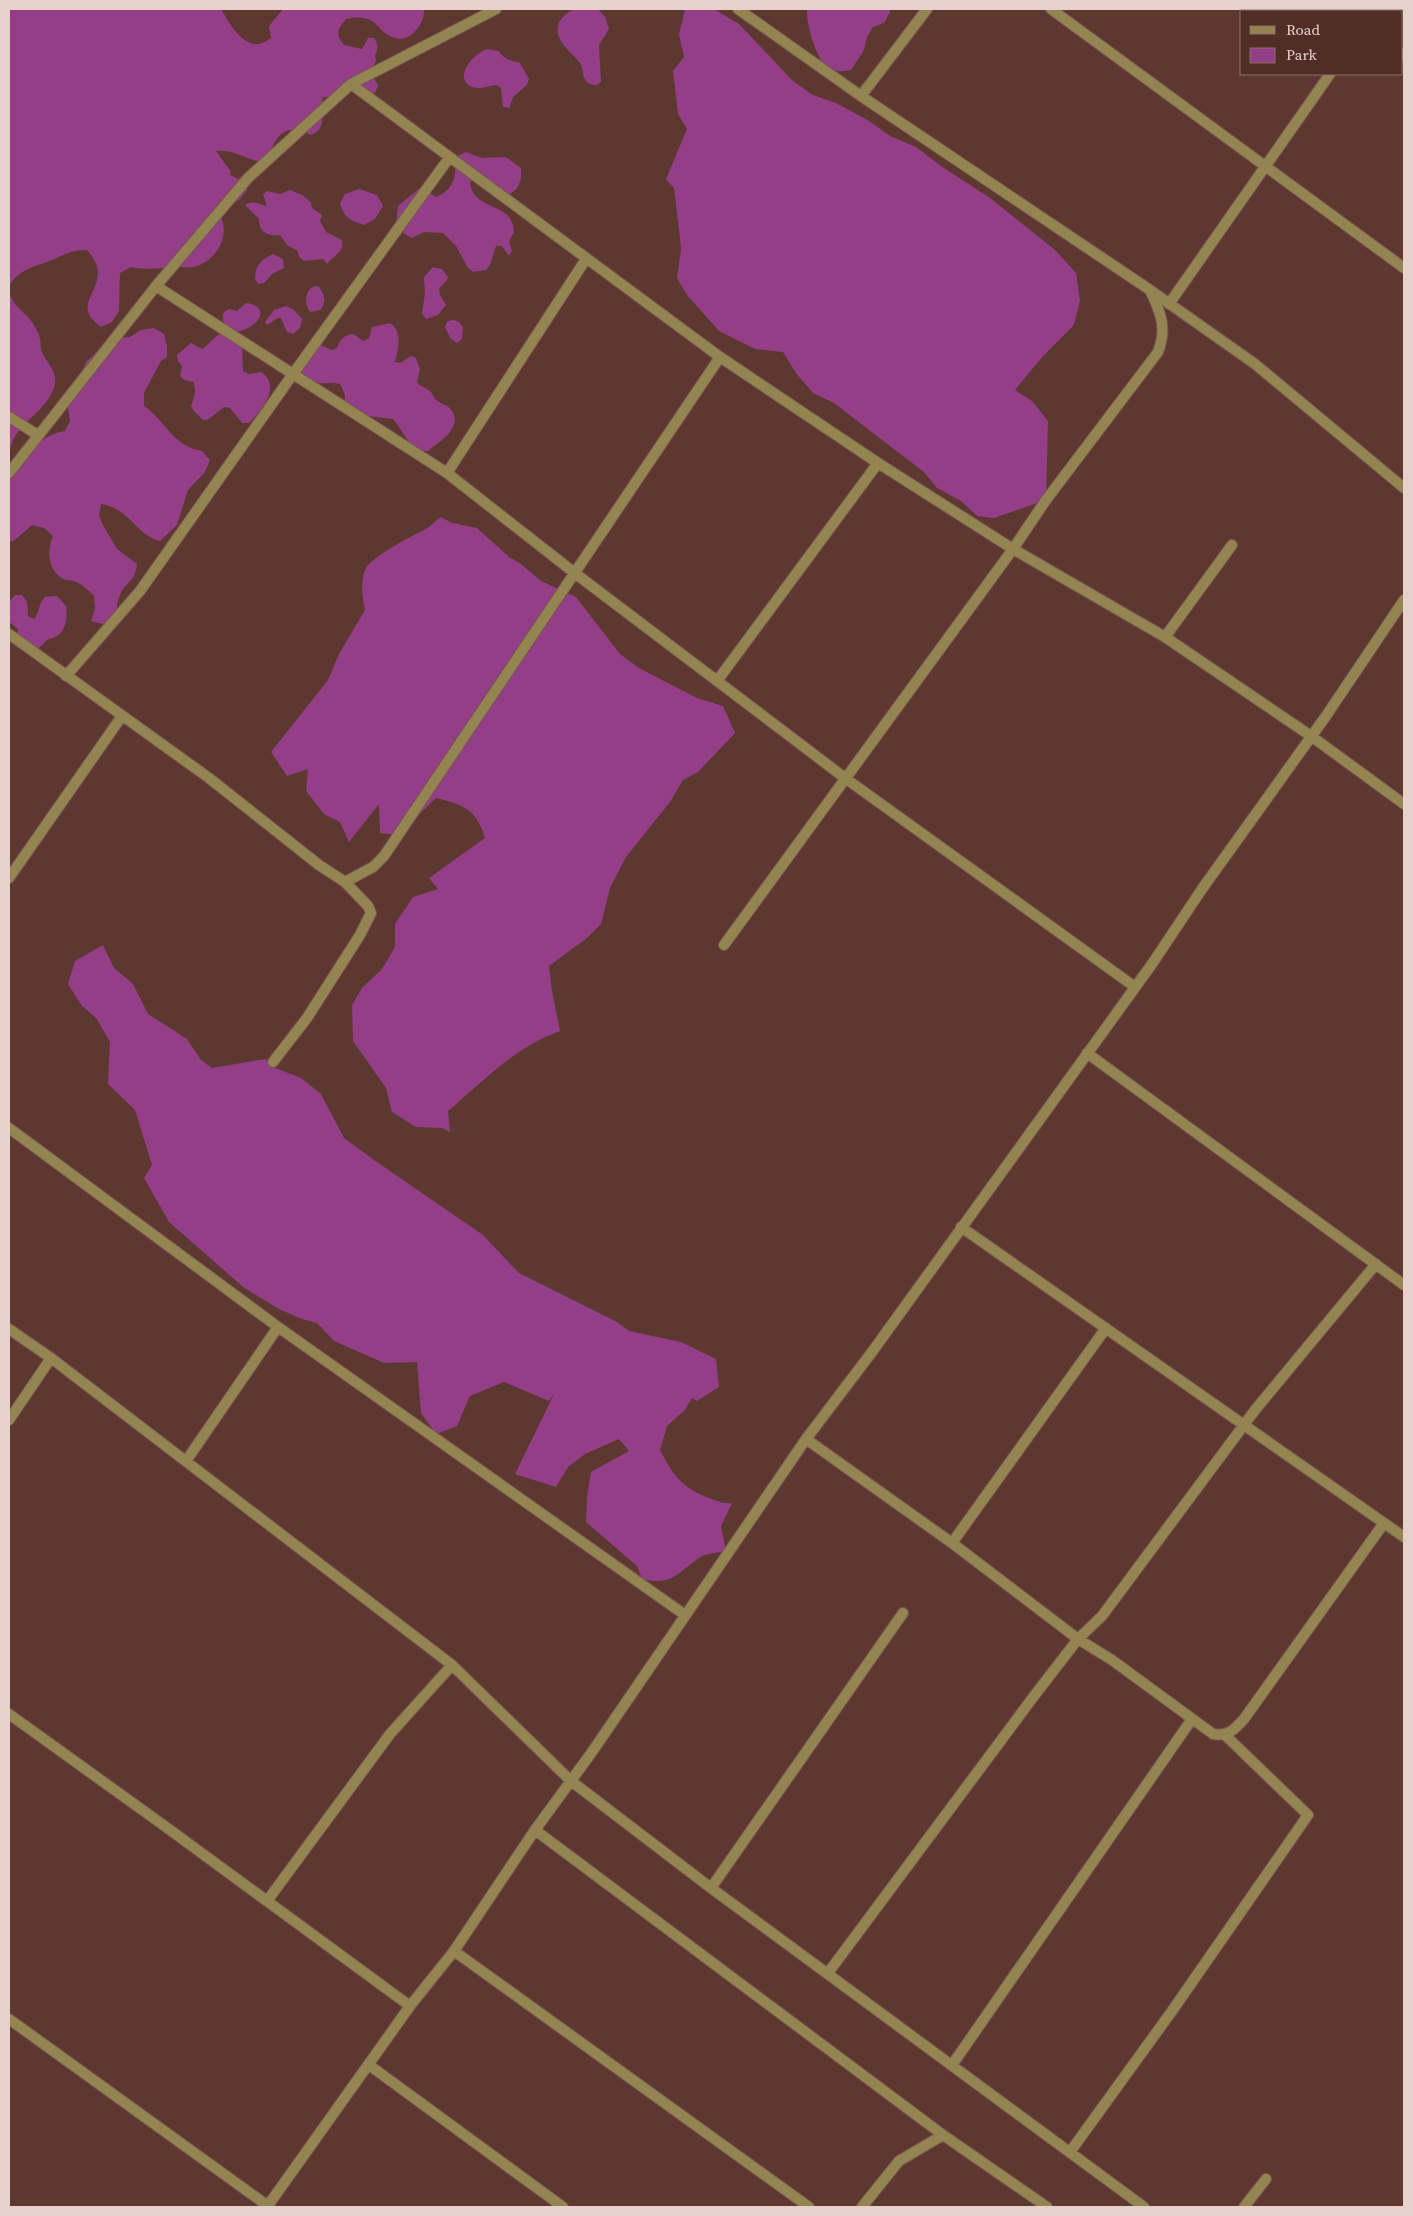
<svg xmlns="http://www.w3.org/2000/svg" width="1413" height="2216" font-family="'Source Serif 4',serif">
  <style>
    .green { fill: #943e88 }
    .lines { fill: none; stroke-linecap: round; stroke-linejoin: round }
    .minor-casing { stroke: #78574f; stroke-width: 12 }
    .minor { stroke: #938452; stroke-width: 10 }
  </style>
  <rect width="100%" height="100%" fill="#5c3830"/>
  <!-- green -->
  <path class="green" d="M9,9H221C228,21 241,46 259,44C263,43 268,40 271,38L269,26L283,9H424C425,23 411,43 395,38C374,32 380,12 346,19C337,30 335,33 344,45L362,49L368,38H374C378,44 379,48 375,55L376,61L370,72L378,85L376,91L372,95L352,89L335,98L323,97C319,113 329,127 311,135C279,121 278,139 264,162C245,160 235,149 216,151L231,172L230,175L247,183V190L239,200L227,205L220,215C231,235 217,261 194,267C189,268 184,267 179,267C162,267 148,271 131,267L120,273L119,311L112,322L101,327C72,306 99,295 98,271C97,263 92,256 87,250C69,249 58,259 41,264C26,269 2,279 12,299C16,308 26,313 32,322C35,327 39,333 40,339C41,344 40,349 43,354C48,364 57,372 55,384C50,406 27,418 16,435C12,440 11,447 9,452Z
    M574,9H598L605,17L609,29L599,45L601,82L597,85C579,84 586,73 580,63C577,58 571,54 567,49C552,32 555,19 574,9Z
    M685,9H714L739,24L792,80L811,94L838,104L869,121L890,136L916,147L941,166L990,198L1054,249L1076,273L1080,301L1074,325L1043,356L1015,390L1032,401L1048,421L1046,500L994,518L977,516L961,501L937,488L924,472L903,456L834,403L813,393L796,373L783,352L755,349L719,331L687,295L677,278L681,250L680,238L674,188L666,179L687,129L678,114L673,71L684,57L679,35Z
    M807,9H890V12L884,23L873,27L867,37L864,50L851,70C843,71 835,73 828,68C816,60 806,23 807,9Z
    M487,49L499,51C504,60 511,60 520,63L529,79L527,85L513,97L509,108L503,107L501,88L496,85C488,86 480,90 472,87C452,78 474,53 487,49Z
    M466,152L482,158L506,157L521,168C522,180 519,190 508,195L474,178L470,182C473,213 514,200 514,233C509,239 508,242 512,250L509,256L502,246H496L490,265L486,270L473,272L468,268L456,246L443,233L424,232L412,238C394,229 396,223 398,206L421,187L436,197C447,193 454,184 455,173C456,166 453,163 455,157Z
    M359,189L377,195L383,206L375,219L364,225C351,221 343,217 340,203L345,194Z
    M290,190L302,195L311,202L312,208L322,215L320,221L326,232L342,240C344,253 334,255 327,264L323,259L304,261L299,257L298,251L287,245L280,235C268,237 258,231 259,219L245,205C254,200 258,204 267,206L263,194L267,191L280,194Z
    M273,254L283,259L284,268L272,274L264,283L258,284L255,279C255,265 261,260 273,254Z
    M433,267L442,269L448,277L447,280L439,289L440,295L446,305L438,315L426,319L422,314L425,293L424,277Z
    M318,286C325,294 327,302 320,310L310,312C303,304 305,286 318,286Z
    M246,303C275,307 255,332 233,332C226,326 220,322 224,312L229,309L237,311Z
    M286,306L294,310L302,319L300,328L293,334L287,332L281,318H278L267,325L265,322L274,310Z
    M454,320L459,322L463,327L462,339L457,343L450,338L445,327L447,321Z
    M390,323C403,331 398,349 395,362L400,363L411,356L416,358L420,369L417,382C421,387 424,387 429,390C433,393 433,397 436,400C440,404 448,404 452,411C463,428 439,442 428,451C409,452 404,431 393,419L367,416L344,408L345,395L340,384C325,380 309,390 300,372L314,347L320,345L332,350L337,348C340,339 345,334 354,334L363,341L369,338L372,327Z
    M154,328L164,334L167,346V357L161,361L144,393V406C167,422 172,446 202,451L210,460L205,472L188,490L177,525L160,541C133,533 131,509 101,504L99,516L104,527L117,549L137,564C134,585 126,580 120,595C113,611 123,612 103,624L91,621L95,609L94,596C88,590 82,584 74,581C71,580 66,581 63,579C47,570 47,550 53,536L44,528L32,525L15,540L9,542V475C25,456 39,435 65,431L70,421L68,408L86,362L105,344L117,338L130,337L141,330Z
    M220,334L242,344L243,371L249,374L261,372C282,385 262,411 249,423H242L230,408L224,407L209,419L203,420L194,411L191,406L195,394L194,382L184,380L180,376L182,366L178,361L177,355L191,343L202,349C209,345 212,338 220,334Z
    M441,517L452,523L477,528L509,557L521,564L541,581L576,597L620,654L639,668L697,698L723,706L735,733L698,772L683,780L670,802L626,857L610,888L601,924L587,938L549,966L552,991L560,1031C517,1046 483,1081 448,1111L450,1132L442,1128L416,1127L392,1112L386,1088L353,1041L352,1005L362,988L382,969L395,947V924L413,897L438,889L429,878L485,838C476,809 464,805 436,798L398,835L380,833L379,804L349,842L340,822L324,814L306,791L308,769L287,776L271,752L328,680L339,654L365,610C362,597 360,580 366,568C373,556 410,537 422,531C429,528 435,521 441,517Z
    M15,595H22C28,601 28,607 28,616L34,619C40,612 38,604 45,597L57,596L66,606C68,621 65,637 48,639L39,648L34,650L17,635L18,629L9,622V599L11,600Z
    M103,945L114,968L133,984L148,1014L187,1039L201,1060L212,1068L265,1059L273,1067L301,1078L321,1094L344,1138L374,1160L483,1235L519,1273L617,1322L629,1331L681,1342L716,1359L719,1387L697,1401L692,1398L685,1410L667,1426L660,1450C673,1475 682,1488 709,1498C717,1501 723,1504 732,1503L721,1526L726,1551C718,1553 706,1553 699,1558C676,1574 672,1586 642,1579L637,1566L586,1522L587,1497L591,1472L629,1451L619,1439L585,1454L568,1467L556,1487L515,1474L554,1394L549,1401L504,1382L470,1396L457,1426L436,1434L421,1413L417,1362L384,1363L334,1341L317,1323L302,1319L279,1309L243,1287L169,1222L144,1178L152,1165L135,1110L108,1084L110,1042L96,1018L82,1006L68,984L75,961Z"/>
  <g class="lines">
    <!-- minor casing -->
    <g class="minor-casing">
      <path id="minor" d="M738,9L861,96L1150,290L1255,364L1404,488
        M1051,9L1404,268
        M1339,9L1343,11
        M1375,11L1377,9
        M1402,54L1404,56
        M351,84L720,357L878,463L1013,549L1165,637L1311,736L1404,804
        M861,96L927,9
        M156,286L447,473L576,574L845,778L1135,987
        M1169,304L1330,74
        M9,417L38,435
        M9,473L156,286L248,178L351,84L496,9
        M447,473L586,259
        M9,634L209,778L319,865L345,882L368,906L371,913L360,935L307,1018L273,1062
        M1165,637L1232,545
        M66,676L140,591L293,374L449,158
        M717,681L878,463
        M9,878L122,716
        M345,882L373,867L384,856L720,357
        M724,945L1013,549L1046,500L1158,352C1167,329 1161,313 1151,292
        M1087,1053L1404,1285
        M9,1128L278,1327L685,1615
        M961,1227L1404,1537
        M9,1329L51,1358L452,1665L571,1781L711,1888L1144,2207
        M9,1420L51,1358
        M806,1439L952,1543L1078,1639L1112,1660L1213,1734C1228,1737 1235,1729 1244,1719L1384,1523
        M186,1461L278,1327
        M952,1543L1106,1328
        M9,1714L166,1827L410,2006
        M535,1830L943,2135L1047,2207
        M711,1888L903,1613
        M267,1901L390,1734L452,1665
        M454,1951L809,2207
        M828,1973L1034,1696L1078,1639L1102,1616L1255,1410L1376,1264
        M9,2019L268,2206
        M369,2065L563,2207
        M952,2065L1192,1719
        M1070,2152L1172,2011L1308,1815L1225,1735
        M267,2207L410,2006L454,1951L535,1830L592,1752L806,1439L872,1352L1152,964L1202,889L1326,716L1404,600
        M862,2207L899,2161L943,2135
        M1244,2207L1266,2179"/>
    </g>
    <!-- minor -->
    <use href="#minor" class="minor"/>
  </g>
  <!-- border -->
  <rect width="1413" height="2216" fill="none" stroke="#e8d1cb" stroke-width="20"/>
  <!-- legend -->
  <rect x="1240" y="10" width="162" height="65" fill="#502d26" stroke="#8d6f68"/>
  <rect x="1250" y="26" width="25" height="8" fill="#938452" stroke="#8d6f68"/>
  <text x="1286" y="35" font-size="15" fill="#e8d1cb">Road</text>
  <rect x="1250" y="48" width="25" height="15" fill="#943e88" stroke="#8d6f68"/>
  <text x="1286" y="60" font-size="15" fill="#e8d1cb">Park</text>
</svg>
